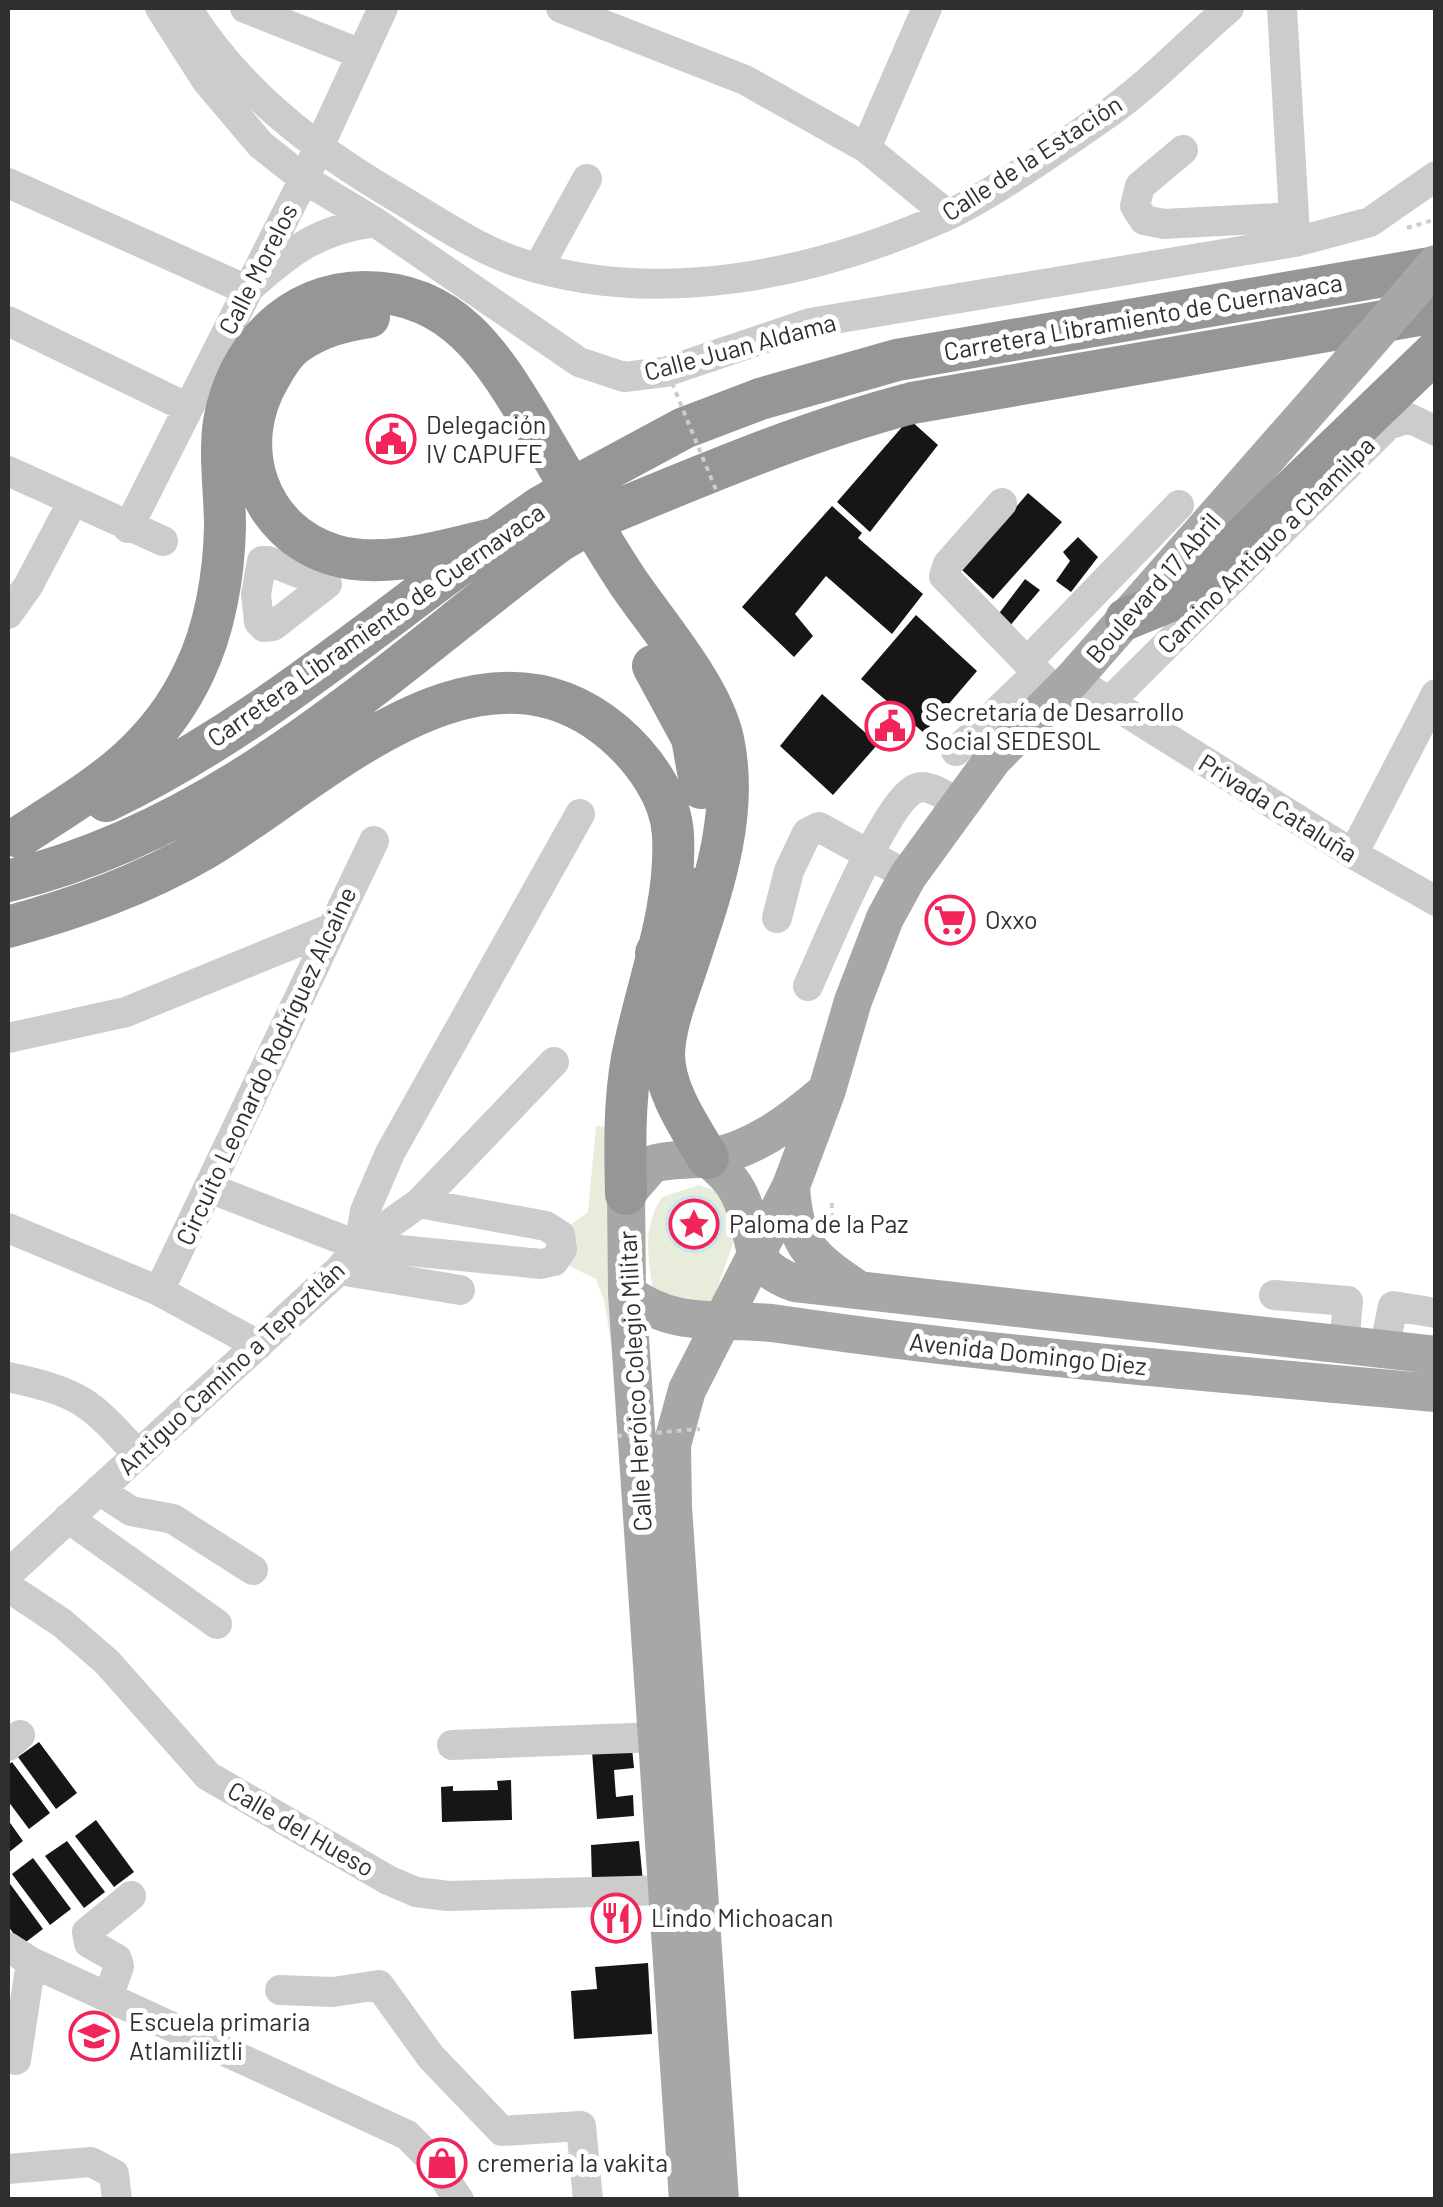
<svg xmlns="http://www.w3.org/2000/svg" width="1443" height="2207" font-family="Barlow,sans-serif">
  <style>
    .green { fill: #e8eddb }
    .water { fill: #c6e6ee }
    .building { fill: #161616 }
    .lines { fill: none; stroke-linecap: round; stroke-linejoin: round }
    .path { stroke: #ccc; stroke-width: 4; stroke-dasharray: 5 5; stroke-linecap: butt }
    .minor { stroke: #ccc; stroke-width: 30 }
    .major { stroke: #a7a7a7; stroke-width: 38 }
    .highway { stroke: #969696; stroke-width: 42 }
    .path-bridge { stroke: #ccc; stroke-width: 4; stroke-dasharray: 5 5; stroke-linecap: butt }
    .major-bridge { stroke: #a7a7a7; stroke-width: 38 }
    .highway-bridge { stroke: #969696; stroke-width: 42 }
    .labels { text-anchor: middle; stroke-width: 10; stroke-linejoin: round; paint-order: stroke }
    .street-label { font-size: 25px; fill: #2f2f2f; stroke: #fff }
    .poi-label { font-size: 25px; fill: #2f2f2f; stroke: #fff; text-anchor: start }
  </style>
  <rect width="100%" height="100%" fill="#fff"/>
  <!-- green -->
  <path class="green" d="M596,1126L610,1127L613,1355L604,1300L596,1279L569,1266V1226L588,1212Z
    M699,1185L722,1193L737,1231L712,1304L697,1313L653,1289C647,1255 643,1227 662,1197Z"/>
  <!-- water -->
  <path class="water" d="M665 1224a29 29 0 1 1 58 0a29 29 0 1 1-58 0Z"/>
  <!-- building -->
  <path class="building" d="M909,419L938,445L870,532L837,502Z
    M1028,493L1062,522L993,599L962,570Z
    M832,506L862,533L858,538L923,594L892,634L826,576L795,614L813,636L794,657L742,607Z
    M1078,537L1098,557L1071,592L1056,581L1070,561L1063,552Z
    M1025,579L1040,590L1003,634L991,624Z
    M916,615L977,671L924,733L861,679Z
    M822,694L878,744L833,795L780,746Z
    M39,1742L77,1793L56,1809L18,1757Z
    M632,1748L634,1768L614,1770L616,1797L633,1795L634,1816L597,1819L592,1751Z
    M12,1762L50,1813L29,1829L8,1801V1765Z
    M511,1780L512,1820L442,1822L441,1787L453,1786V1791L498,1790L497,1781Z
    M8,1820L23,1841L8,1853Z
    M96,1820L134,1872L114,1887L75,1836Z
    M67,1841L105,1892L84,1908L45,1856Z
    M639,1841L643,1882H592L591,1845Z
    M33,1858L71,1909L50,1925L12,1874Z
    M8,1881L43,1929L22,1945L8,1926Z
    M648,1963L652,2034L574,2039L571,1991L597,1989L595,1967Z"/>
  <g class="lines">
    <!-- path -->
    <path class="path" d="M1407,228L1436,219
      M831,1228L832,1199"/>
    <!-- minor -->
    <path class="minor" d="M160,8L206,80L261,145L304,179L375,222L579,362L624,377L665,372L810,323L1295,242L1370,222L1436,176
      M187,8C238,91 314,149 398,198C435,220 476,248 517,262C656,308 813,275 944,217C990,196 1060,147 1103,117C1148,86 1188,43 1229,8
      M245,8L361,54
      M561,8L745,80L866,148L948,215
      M1282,8L1295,234
      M866,148L927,8
      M1183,150L1140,186L1135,206L1144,220L1164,224L1294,217
      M8,183L247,290C289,252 318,229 375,222
      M538,268L587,179
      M8,321L186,407
      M8,471L163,541
      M1002,503L948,564L944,576L1057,693
      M128,528L304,179L383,8
      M262,561H268L327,584L273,626L264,627L259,622L256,594Z
      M8,614L28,586L73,501
      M1027,662L1179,505
      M1073,679L1353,854L1436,901
      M1108,703L1388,425L1409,418L1436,431
      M956,751L1037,673
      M1353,854L1436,694
      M777,918L789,871L807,833L819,827L908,876
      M808,986C824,951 886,799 917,788C929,783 950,799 960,805
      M8,1038L126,1012L332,928
      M209,1188L359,1246L541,1264L554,1261L562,1249L560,1235L546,1226L419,1203
      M8,1228L159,1291L258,1345
      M359,1246L419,1203L554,1062
      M339,1270L460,1290
      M159,1291L374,841
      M1274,1295L1348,1301L1344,1346
      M1384,1350L1393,1306L1436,1313
      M8,1377C79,1392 90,1401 138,1455
      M99,1490L131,1511L173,1519L253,1570
      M68,1518L217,1624
      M8,1574L339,1270L359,1246L365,1211L390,1153L580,814
      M8,1587L62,1623L107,1662L208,1776L388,1880L416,1892L448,1896L669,1890
      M452,1745L658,1737
      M8,1746L20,1735
      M8,1947L31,1962L407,2135L433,2161L459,2200
      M280,1990L333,1992L379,1985L431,2057L502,2131L581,2126L588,2200
      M108,1998L119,1966L117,1959L89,1943L87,1932L131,1896
      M16,2060L31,1962
      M8,2169L91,2162L114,2174L117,2200"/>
    <!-- major -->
    <path class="major" d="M708,1158C720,1169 732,1179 739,1194C760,1235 741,1264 795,1283L1436,1355
      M791,1186C794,1243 810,1257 856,1288
      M627,1293C678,1331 721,1316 779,1324C997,1356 1216,1373 1436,1393
      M688,2200L627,1293L626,1194L652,1164C671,1158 688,1161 707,1158C752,1151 790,1122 823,1094
      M720,2200L673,1507L672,1445L687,1390L791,1186L827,1090L853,1001L885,918L908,876L993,759L1073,679L1352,361"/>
    <!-- highway -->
    <path class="highway" d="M369,317C343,321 320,327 298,342C285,350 277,364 270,377C229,445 257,532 334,555C384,570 444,550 493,539
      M582,483L684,428L760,399L897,360L1436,267
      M603,516C705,474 805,431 912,403L1436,312
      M1126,619L1182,596L1436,351
      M653,666L692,738L701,788
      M106,801C264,726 395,606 539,508
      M19,837C93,789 155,755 194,672C215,629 224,574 225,527C225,492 219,456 224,422C236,350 290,292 365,292C457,292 495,361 538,432C568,482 596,534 628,582C658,626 712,688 723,739C740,818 710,895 686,969C677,996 665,1025 664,1054C664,1091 690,1127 708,1158
      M8,881C230,827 383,672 561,540
      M8,927C77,908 142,885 204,849C320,781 477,617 614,733C643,758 671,796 673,835C677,911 646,985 632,1058C624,1103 625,1148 626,1194
      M656,953L689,888"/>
    <!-- path-bridge -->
    <path class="path-bridge" d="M672,383L716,490
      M617,1436L700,1429"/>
    <!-- major-bridge -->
    <path class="major-bridge" d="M1352,361L1436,264"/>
    <!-- highway-bridge -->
    <path class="highway-bridge" d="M539,508L582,483
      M561,540L603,516"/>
  </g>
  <!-- icons -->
  <defs>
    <g id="civic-ring" transform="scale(2.5)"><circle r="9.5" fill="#fff" stroke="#f1255a" stroke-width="1.5"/><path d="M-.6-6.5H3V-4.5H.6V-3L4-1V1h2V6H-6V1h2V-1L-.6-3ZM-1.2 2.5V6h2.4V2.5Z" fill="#f1255a"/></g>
    <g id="supermarket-ring" transform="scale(2.5)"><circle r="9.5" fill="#fff" stroke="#f1255a" stroke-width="1.5"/><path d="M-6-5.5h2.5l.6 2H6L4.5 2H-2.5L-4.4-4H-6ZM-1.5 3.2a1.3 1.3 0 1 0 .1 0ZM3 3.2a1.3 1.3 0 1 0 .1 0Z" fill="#f1255a"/></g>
    <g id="sight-ring" transform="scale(2.5)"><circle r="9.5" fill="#fff" stroke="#f1255a" stroke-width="1.5"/><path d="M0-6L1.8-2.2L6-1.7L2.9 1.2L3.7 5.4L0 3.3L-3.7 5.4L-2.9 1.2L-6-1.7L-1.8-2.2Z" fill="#f1255a"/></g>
    <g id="restaurant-ring" transform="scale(2.5)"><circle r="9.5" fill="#fff" stroke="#f1255a" stroke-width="1.5"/><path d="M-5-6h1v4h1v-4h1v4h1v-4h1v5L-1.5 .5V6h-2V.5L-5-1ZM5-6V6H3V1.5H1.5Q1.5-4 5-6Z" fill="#f1255a"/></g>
    <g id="school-ring" transform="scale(2.5)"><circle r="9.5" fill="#fff" stroke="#f1255a" stroke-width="1.5"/><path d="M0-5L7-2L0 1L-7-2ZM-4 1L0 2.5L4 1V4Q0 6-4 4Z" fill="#f1255a"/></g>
    <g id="shop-ring" transform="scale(2.5)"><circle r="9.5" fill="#fff" stroke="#f1255a" stroke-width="1.5"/><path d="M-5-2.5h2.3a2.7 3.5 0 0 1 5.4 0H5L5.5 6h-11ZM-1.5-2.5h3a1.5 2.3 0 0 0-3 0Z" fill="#f1255a"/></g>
  </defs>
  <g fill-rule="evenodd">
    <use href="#civic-ring" x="391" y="439"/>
    <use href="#civic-ring" x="890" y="726"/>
    <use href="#supermarket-ring" x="950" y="920"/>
    <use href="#sight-ring" x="694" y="1224"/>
    <use href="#restaurant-ring" x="616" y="1918"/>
    <use href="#school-ring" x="94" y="2036"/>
    <use href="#shop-ring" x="442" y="2163"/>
  </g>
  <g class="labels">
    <!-- street labels -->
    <g class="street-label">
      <text transform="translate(1032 158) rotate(-33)" y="9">Calle de la Estación</text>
      <text transform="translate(258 269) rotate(-63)" y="9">Calle Morelos</text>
      <text transform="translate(1143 317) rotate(-10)" y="9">Carretera Libramiento de Cuernavaca</text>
      <text transform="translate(740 347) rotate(-15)" y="9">Calle Juan Aldama</text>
      <text transform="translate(1266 545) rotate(-45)" y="9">Camino Antiguo a Chamilpa</text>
      <text transform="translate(1153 588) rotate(-49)" y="9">Boulevard 17 Abril</text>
      <text transform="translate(376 625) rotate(-35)" y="9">Carretera Libramiento de Cuernavaca</text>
      <text transform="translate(1278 808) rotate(32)" y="9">Privada Cataluña</text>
      <text transform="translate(266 1066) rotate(-65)" y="9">Circuito Leonardo Rodríguez Alcaine</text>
      <text transform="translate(1028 1354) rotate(6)" y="9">Avenida Domingo Diez</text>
      <text transform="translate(231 1368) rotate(-43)" y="9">Antiguo Camino a Tepoztlán</text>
      <text transform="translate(635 1381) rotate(-93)" y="9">Calle Heróico Colegio Militar</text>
      <text transform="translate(301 1829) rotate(30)" y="9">Calle del Hueso</text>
    </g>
    <!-- poi labels -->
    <g class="poi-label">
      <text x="426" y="434">Delegación<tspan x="426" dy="29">IV CAPUFE</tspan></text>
      <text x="925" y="721">Secretaría de Desarrollo<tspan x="925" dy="29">Social SEDESOL</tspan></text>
      <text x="985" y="929">Oxxo</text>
      <text x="729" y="1233">Paloma de la Paz</text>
      <text x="651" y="1927">Lindo Michoacan</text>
      <text x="129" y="2031">Escuela primaria<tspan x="129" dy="29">Atlamiliztli</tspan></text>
      <text x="477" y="2172">cremeria la vakita</text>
    </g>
  </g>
  <!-- border -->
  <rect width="1443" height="2207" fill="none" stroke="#2f2f2f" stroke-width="20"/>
</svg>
